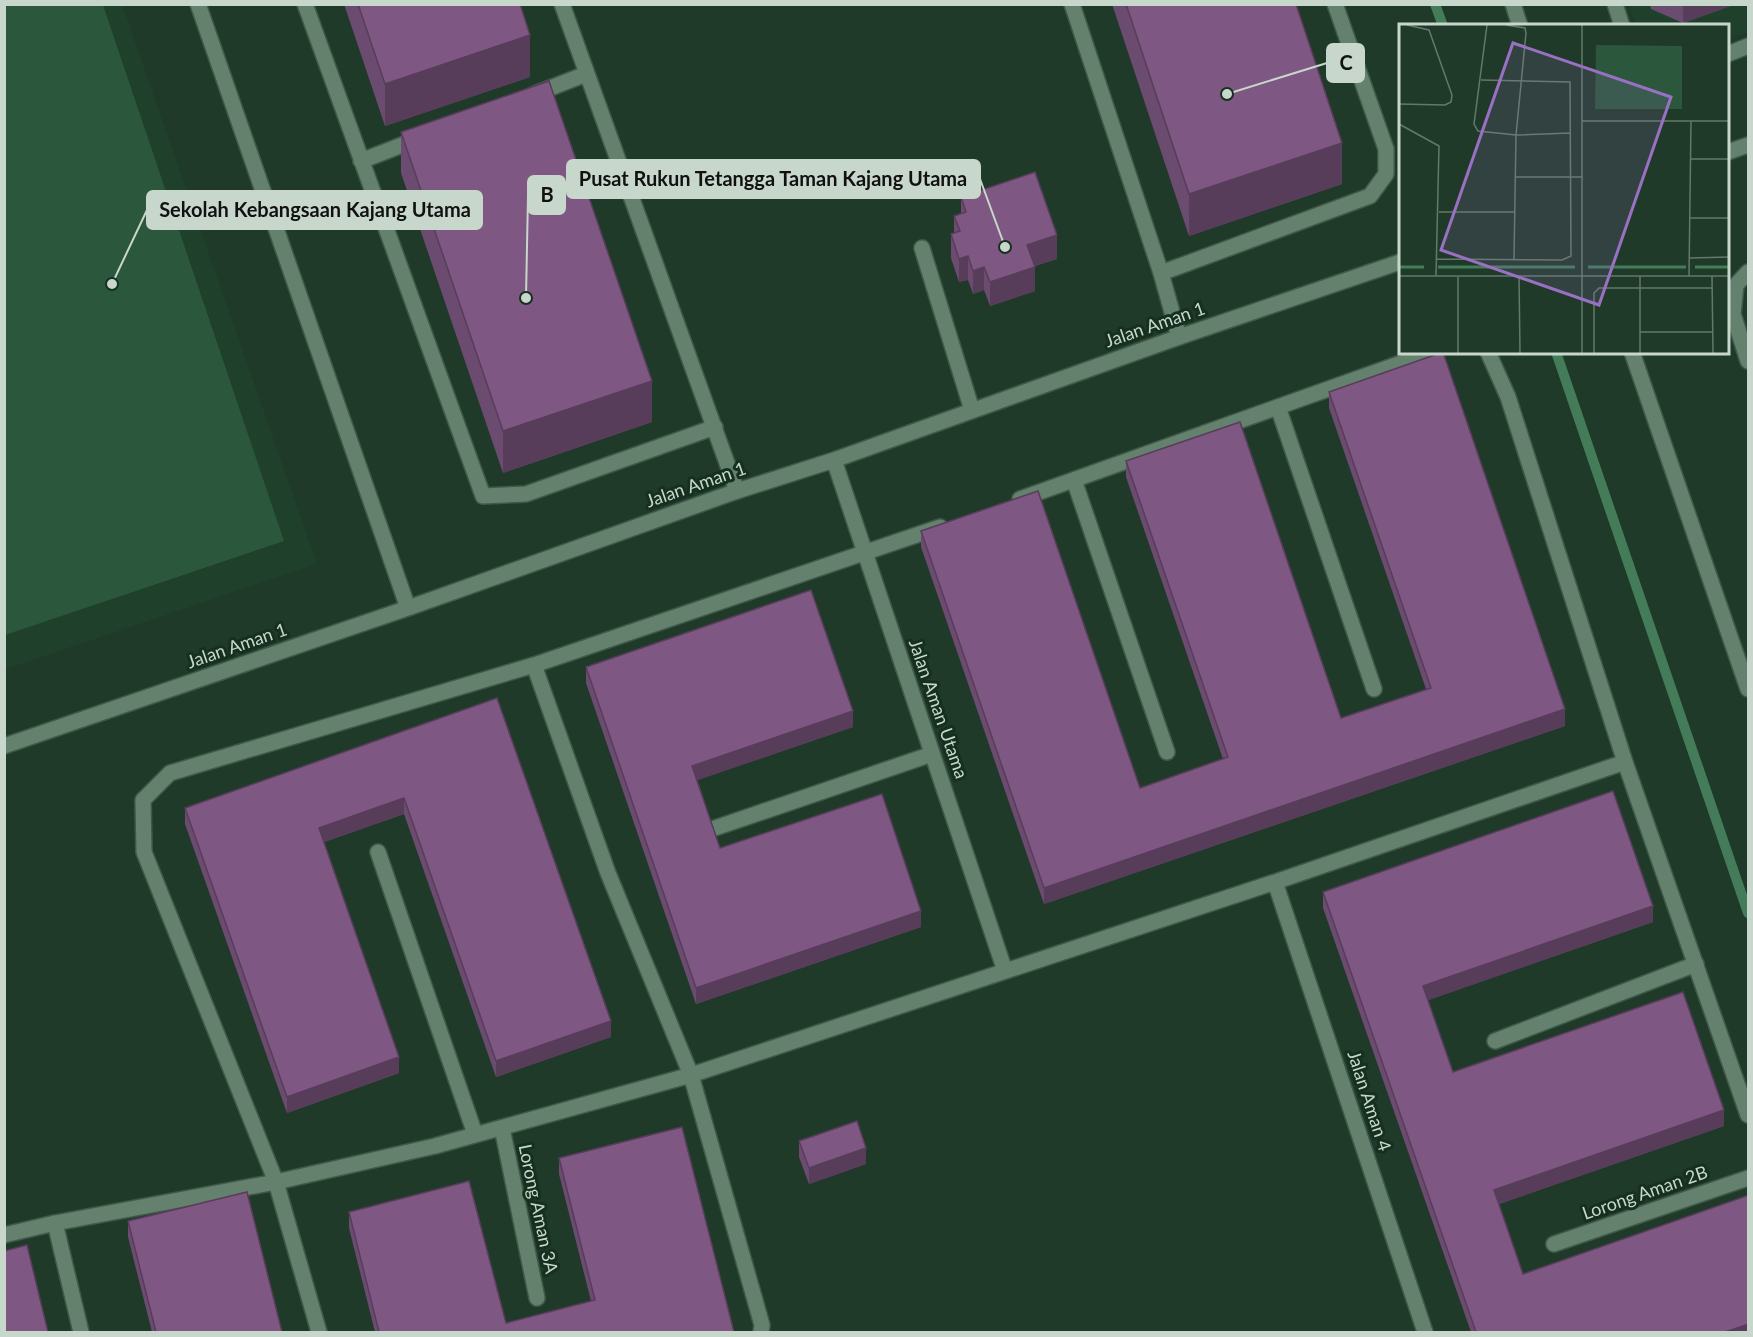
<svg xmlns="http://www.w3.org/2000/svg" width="1753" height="1337" font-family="Lato,sans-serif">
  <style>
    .built { fill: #1f412c }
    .green { fill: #2b573d }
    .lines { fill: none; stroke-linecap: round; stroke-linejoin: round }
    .stream { stroke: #447c5a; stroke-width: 10 }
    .service-casing { stroke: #40584a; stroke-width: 18 }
    .minor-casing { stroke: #40584a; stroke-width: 18 }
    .service { stroke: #64816e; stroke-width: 15 }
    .minor { stroke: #64816e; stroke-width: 15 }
    .wall { fill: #6c4b70 }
    .shaded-wall { fill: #583d5b }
    .building { fill: #7e5782; stroke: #583d5b; stroke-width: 1.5 }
    .labels { text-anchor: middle; stroke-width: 6; stroke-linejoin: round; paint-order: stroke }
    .street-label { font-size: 18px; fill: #c7d7cc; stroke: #163020 }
    .inset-river { fill: none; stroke: #447c5a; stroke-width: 3 }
    .inset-road { fill: none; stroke: #63796b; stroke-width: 1.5 }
    .view { fill: #9970c4; fill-opacity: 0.15; stroke: #9970c4; stroke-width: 3 }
    .inset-edge { fill: none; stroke: #c7d7cc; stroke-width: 3 }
    .leader { fill: none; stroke: #c7d7cc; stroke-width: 2 }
    .callout-dot { fill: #c7d7cc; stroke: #163020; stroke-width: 2 }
    .callout { fill: #c7d7cc; stroke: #c7d7cc; stroke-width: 2 }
    .callout-label { font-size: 20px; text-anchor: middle; font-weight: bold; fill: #111 }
  </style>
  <rect width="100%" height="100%" fill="#203a2a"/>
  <!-- built -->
  <path class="built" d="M4,5H122L317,564L5,669Z
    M1629,5H1748V32L1728,39V26L1636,25Z"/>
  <!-- green -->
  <path class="green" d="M4,5H103L284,541L5,635Z"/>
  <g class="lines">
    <!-- stream -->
    <path class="stream" d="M1435,4L1443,26
      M1556,352L1748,913"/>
    <!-- service casing -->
    <g class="service-casing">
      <path id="service" d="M305,4L483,496L526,494L715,427
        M562,4L737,491
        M1072,4L1161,273L1179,337
        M535,94L586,74
        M361,161L420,138
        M922,248L972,410
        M1748,272L1736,285L1733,314L1748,361
        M1161,273L1370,196L1386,174V149L1335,4
        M1278,407L1374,689
        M1074,480L1167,752
        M715,828L932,754
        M378,852L475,1134
        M1495,1041L1696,964
        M502,1128L537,1298
        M55,1223L81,1332
        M1554,1244L1748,1178"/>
    </g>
    <!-- minor casing -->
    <g class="minor-casing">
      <path id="minor" d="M198,4L408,608
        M1513,4L1520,26
        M1615,4L1622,26
        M1728,54L1748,46
        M1728,152L1748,145
        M1488,352L1508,397L1625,762L1748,1115
        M1632,352L1748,689
        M834,460L1005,971
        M1020,499L1432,352
        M534,665L608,873L691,1075L762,1325L761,1332
        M4,746L408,608L737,491L834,460L1179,337L1400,262
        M1275,882L1425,1332
        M4,1235L55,1223L276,1182L435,1146L691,1075L1275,882L1625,762
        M319,1332L276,1182L144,852L143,800L170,773L534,665L940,527"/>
    </g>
    <!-- service -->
    <use href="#service" class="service"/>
    <!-- minor -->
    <use href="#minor" class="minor"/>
  </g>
  <!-- wall -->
  <path class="wall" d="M344,4H520L530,77L385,126Z
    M1112,4H1296L1342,184L1189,236Z
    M1650,4H1736L1683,23L1651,9Z
    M401,132L652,422L503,473L401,173Z
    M961,197L1057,259L1035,266V291L990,306L984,290L973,294L968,280L959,282L951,258V234L954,233V216L961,213Z
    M1748,260H1749V302L1748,301Z
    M1329,392L1565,726L1044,904L921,547V531L1140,788L1223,759L1126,477V461L1341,718L1426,689L1329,408Z
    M586,667L853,727L697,780L720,848L921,927L696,1004L586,683Z
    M497,698L611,1037L496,1077L404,814L324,842L399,1073L287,1113L185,824V808Z
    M1323,892L1653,922L1428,1000L1453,1072L1724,1126L1499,1204L1523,1274L1749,1332H1471L1323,908Z
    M799,1141L866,1164L809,1184L799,1157Z
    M559,1158L734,1332H375L349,1228V1212L506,1323L591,1301L559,1174Z
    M128,1221L282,1332H152L128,1237Z"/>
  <!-- shaded-wall -->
  <path class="shaded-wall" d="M1683,4H1736L1683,23Z
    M530,35V77L385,126V84Z
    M1342,143V184L1189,236V194Z
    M1057,235V259L1027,268V245Z
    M968,256V280L959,282V259Z
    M984,267V290L973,294V271Z
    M1035,267V291L990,306V282Z
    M652,381V422L503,473V431Z
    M1565,709V726L1044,904V888Z
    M853,711V727L692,782V766Z
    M404,798V814L319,844V828Z
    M1653,906V922L1423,1002V986Z
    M921,911V927L696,1004V988Z
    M611,1021V1037L496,1077V1061Z
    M399,1057V1073L287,1113V1097Z
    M1724,1110V1126L1494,1206V1190Z
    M866,1148V1164L809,1184V1168Z
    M1749,1324V1332H1725Z"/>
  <!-- building -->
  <path class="building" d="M358,4H520L530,35L385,84Z
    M1126,4H1296L1342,143L1189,194Z
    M549,81L652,381L503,431L401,132Z
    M1035,172L1057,235L1027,245L1035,267L990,282L984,267L973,271L968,256L959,259L951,234L960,231L954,216L966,212L961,197Z
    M1443,352L1565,709L1044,888L921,531L1038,491L1140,788L1228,757L1126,461L1240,422L1341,718L1431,688L1329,392Z
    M811,590L853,711L692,766L720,848L882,794L921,911L696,988L586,667Z
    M497,698L611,1021L496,1061L404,798L319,828L399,1057L287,1097L185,808Z
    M1613,791L1653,906L1423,986L1453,1072L1683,992L1724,1110L1494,1190L1523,1274L1749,1195V1324L1725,1332H1476L1323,892Z
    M857,1121L866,1148L809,1168L799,1141Z
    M682,1127L734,1332H379L349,1212L469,1181L506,1323L595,1300L559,1158Z
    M247,1192L282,1332H156L128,1221Z
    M27,1245L48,1332H4V1251Z"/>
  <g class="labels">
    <!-- street labels -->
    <g class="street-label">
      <text transform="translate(1155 325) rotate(-19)" y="6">Jalan Aman 1</text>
      <text transform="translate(696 485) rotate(-19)" y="6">Jalan Aman 1</text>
      <text transform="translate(237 646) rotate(-19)" y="6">Jalan Aman 1</text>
      <text transform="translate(938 709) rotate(71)" y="6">Jalan Aman Utama</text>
      <text transform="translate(1369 1101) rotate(72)" y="6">Jalan Aman 4</text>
      <text transform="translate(1645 1193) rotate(-19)" y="6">Lorong Aman 2B</text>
      <text transform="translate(538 1209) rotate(78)" y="6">Lorong Aman 3A</text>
    </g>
  </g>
  <!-- overview -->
  <g transform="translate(1399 24)">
    <rect width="330" height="330" fill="#203a2a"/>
    <path d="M197,21L283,22V85H196Z" fill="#2b573d"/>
    <path class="inset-river" d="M0,243H25M39,243H176M189,243H287M296,243H330"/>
    <path class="inset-road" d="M88,1L75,100L79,107L117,111L171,109M107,1L126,4L127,9L117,111L115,235M0,80L46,81L52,78L53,71L30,6L8,1M183,97H330M0,100L40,122L37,252M292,135H330M116,153H184M40,188H115M290,194H330M290,234L330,233M37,235L163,236L172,232L171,58L82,56M0,252H330M120,252L121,329M290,252L292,97M313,252L314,329M241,308H313M59,329V253M183,329V1M195,329V269L200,264H313M241,329V252"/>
    <path class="view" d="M114,19L272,73L200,281L42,226Z"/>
    <rect width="330" height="330" class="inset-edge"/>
  </g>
  <!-- callouts -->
  <path class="leader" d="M1227 94L1327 63M1005 247L980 179M526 298L528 195M112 284L147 210"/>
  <g class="callout-dot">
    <circle cx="1227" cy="94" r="6"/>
    <circle cx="1005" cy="247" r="6"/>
    <circle cx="526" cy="298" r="6"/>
    <circle cx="112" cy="284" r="6"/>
  </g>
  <g class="callout">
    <rect x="1327" y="44" width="37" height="38" rx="6"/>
    <rect x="567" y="160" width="413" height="38" rx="6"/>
    <rect x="528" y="176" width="37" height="38" rx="6"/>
    <rect x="147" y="191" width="335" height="38" rx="6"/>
  </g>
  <g class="callout-label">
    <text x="1346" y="70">C</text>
    <text x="773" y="186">Pusat Rukun Tetangga Taman Kajang Utama</text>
    <text x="547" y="202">B</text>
    <text x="315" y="217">Sekolah Kebangsaan Kajang Utama</text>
  </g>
  <!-- border -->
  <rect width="1753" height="1337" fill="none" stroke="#c7d7cc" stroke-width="12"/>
</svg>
